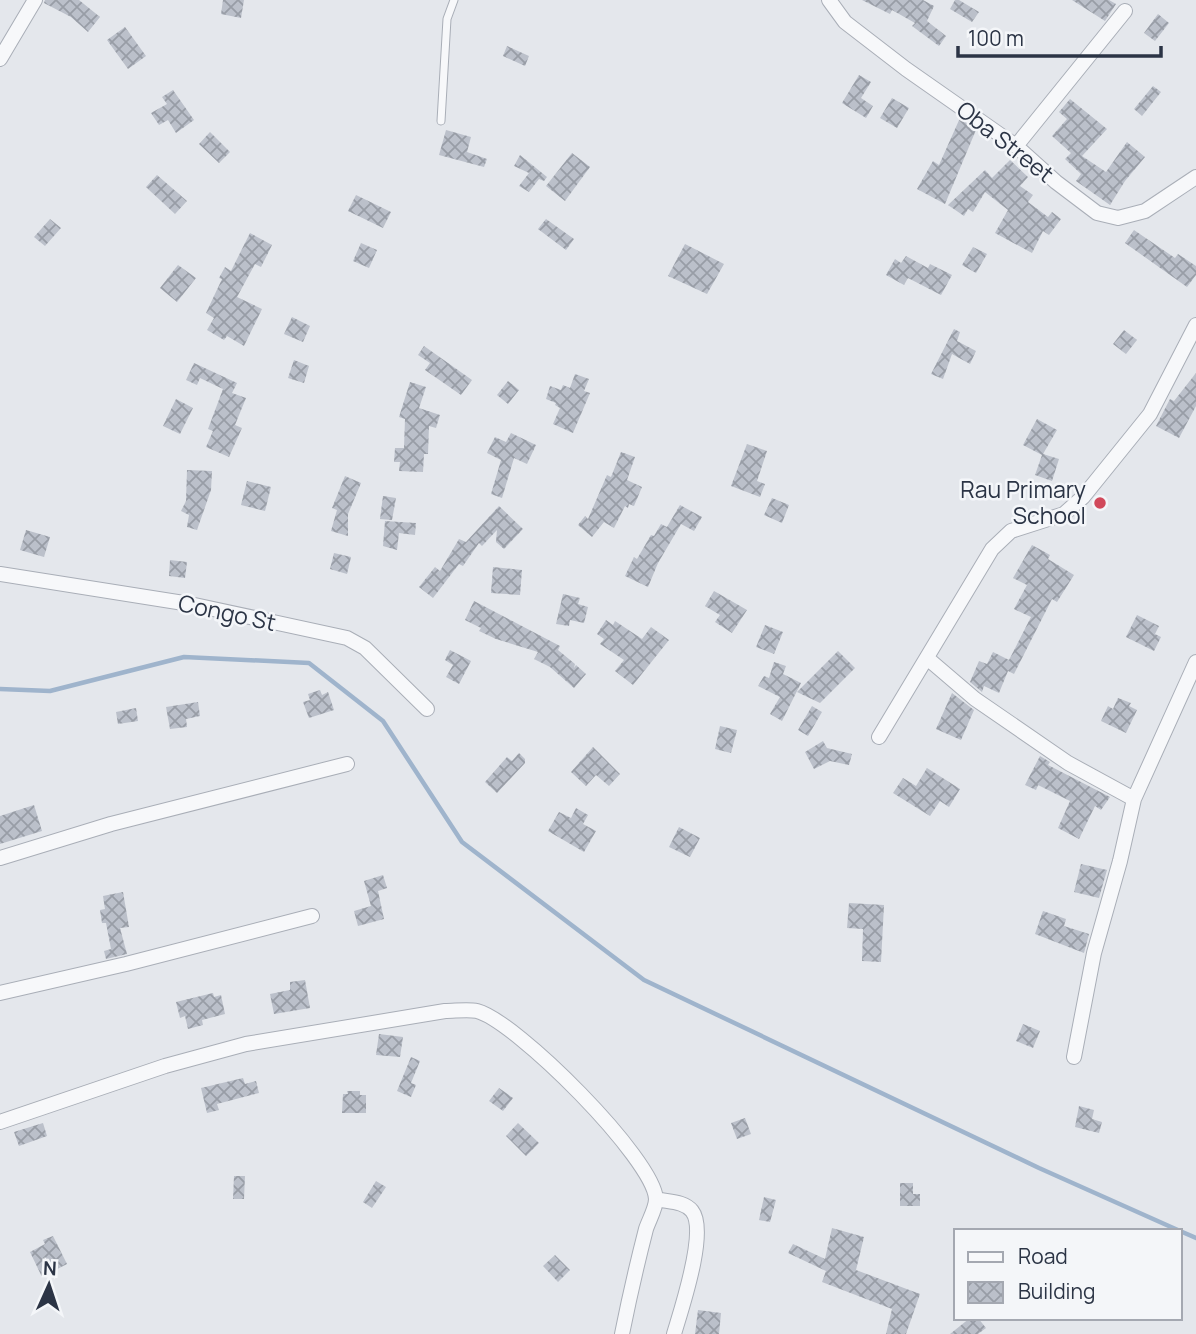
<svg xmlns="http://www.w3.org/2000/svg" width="1196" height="1334" font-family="Manrope,sans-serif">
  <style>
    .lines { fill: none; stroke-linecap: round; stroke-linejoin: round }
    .stream { stroke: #9fb4cc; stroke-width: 4.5 }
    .building { fill: url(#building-cross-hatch) }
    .service-casing { stroke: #a9aeb7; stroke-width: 9 }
    .minor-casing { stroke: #a9aeb7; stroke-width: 16 }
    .service { stroke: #f7f8fa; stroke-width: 7 }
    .minor { stroke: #f7f8fa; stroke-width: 14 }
    .poi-dot { fill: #d1495b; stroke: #f4f6f9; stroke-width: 2.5 }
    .labels { text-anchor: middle; stroke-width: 5; stroke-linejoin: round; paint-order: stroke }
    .street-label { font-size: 23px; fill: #2b3445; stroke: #f4f6f9 }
    .poi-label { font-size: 23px; fill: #2b3445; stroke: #f4f6f9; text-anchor: end }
  </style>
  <defs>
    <pattern id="building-cross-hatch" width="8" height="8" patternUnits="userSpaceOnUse" patternTransform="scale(1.75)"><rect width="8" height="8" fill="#bbc0ca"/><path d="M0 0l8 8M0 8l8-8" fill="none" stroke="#989da6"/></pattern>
  </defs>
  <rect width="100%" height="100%" fill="#e4e7ec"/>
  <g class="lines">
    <!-- stream -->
    <path class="stream" d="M0,689L50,691L184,657L309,663L383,721L462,842L644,980L1039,1168L1180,1231
      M1180,1231L1196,1238"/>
  </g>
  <!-- building -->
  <path class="building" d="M45,0H79L100,17L88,32L71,17L44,3Z
    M223,0H244L241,18L221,14Z
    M862,0H923L934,6L927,21L946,36L939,46L912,26L915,23L892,10L890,14Z
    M955,0H959L979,12L972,22L950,9Z
    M1072,0H1109L1116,4L1105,21Z
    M1158,14L1169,23L1155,41L1144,33Z
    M125,27L146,56L128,69L107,40Z
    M507,46L529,56L525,66L503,56Z
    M859,75L871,82L861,98L873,106L866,118L842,103Z
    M1153,86L1161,92L1142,116L1134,109Z
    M173,90L194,120L176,133L168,120L159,125L151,113L167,104L162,97Z
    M892,98L909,108L897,128L880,118Z
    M1070,99L1107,129L1082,156L1106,172L1127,142L1145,157L1125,181L1110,205L1076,181L1081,174L1065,159L1071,153L1052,136L1067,119L1059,112Z
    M960,118L976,130L945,204L917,189L933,161L939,165Z
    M446,130L471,137L467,152L487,159L484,167L439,155Z
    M210,132L230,152L219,163L199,144Z
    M572,153L590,167L565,201L546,186Z
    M520,155L547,177L544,181L539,179L529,192L519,186L529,173L514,166Z
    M1010,160L1028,177L1020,186L1033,195L1028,202L1048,217L1052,212L1061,219L1049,235L1043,231L1032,253L995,233L1008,210L985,192L973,212L968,209L964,216L948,205L985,170L992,178Z
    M157,175L187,201L175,214L146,187Z
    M356,195L391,212L383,228L348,211Z
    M50,219L61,228L45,246L34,237Z
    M546,219L574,239L566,250L538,229Z
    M1134,230L1175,258L1178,254L1196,266V275L1187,287L1125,243Z
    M250,233L272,245L261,267L255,264L237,297L262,309L244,346L227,336L224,340L207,330L214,318L206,313L222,279L219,278L225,267L231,271Z
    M361,243L377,250L369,268L353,261Z
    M685,244L724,264L707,294L668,276Z
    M973,247L987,254L976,273L962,265Z
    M906,256L928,268L930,264L952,275L941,295L908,278L904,285L886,275L895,259L901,263Z
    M178,265L196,278L177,302L160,288Z
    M292,317L310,326L303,342L284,334Z
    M954,329L960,332L957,341L976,351L970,364L952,354L943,379L931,374Z
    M1124,330L1137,340L1126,354L1113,344Z
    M424,346L472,380L461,395L425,370L430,363L418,355Z
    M294,360L309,366L304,383L288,378Z
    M194,363L237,383L232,393L246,398L235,425L242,428L229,457L206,447L213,431L208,429L223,389L200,378L197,385L186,380Z
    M1196,373V406L1179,438L1156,426L1170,399L1174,401Z
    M575,374L589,379L584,391L590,393L573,433L553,424L560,408L555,405L556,403L546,399L550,386L561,390L563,385L570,388Z
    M508,381L519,390L508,404L497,395Z
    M410,382L426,387L419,408L440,415L436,428L429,426L428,454H424L423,472L399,471L400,462H394L395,448H404L405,419L399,417Z
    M176,399L193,408L180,434L163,426Z
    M1037,419L1057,430L1043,454L1059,459L1052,481L1035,475L1042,455L1023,445Z
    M511,433L536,445L527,464L514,458L502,498L491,494L501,460L487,453L495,437L506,442Z
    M747,444L767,451L757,481L765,484L760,497L731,486Z
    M621,452L635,457L627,480L642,487L634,506L629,504L628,508L625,506L614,528L604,522L592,537L578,525L585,516L588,519L607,475L611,477Z
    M187,470L212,471L211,490L197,530L187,527L189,515L181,511L186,501Z
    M345,476L361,483L348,514V536L331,531L337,510L332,508Z
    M247,481L271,487L265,511L241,505Z
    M383,496L396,498L392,520L380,519Z
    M772,498L789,505L782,523L764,515Z
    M680,505L702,517L694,531L681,524L658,563L648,587L625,576L634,557L637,559L651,535L654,536L661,524L667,527Z
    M499,506L523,529L504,549L496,542L497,530L482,546L479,543L463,566L459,564L433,598L419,587L435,567L440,571L459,539L466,542Z
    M385,521L416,523L415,535L399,533L397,550L383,546Z
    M26,530L50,537L44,557L20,550Z
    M1032,545L1050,555L1048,559L1074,575L1057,602L1052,599L1014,674L1008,671L999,693L984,686L982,692L970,682L979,661L987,664L993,652L1009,660L1031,617L1014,609L1027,585L1013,578Z
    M334,553L351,557L347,574L330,569Z
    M170,560L187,562L185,578L169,576Z
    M493,567L522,570L520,595L491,593Z
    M714,591L747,610L732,633L715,622L720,615L705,606Z
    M563,594L580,598L578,604L588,607L584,623L570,620L569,626L556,624Z
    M474,601L560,646L558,650L575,664L574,668L576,665L586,674L574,688L550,667L534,659L538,652L496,639L479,631L481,628L465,620Z
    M1137,615L1159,626L1155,634L1161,637L1154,651L1126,637Z
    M606,620L613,625L615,621L642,639L651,627L669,640L633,685L615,671L624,660L600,644L604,639L597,634Z
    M765,625L783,632L774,654L756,647Z
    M450,650L471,661L459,684L446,677L453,665L445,660Z
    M838,651L855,668L820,703L797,692Z
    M774,662L786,666L783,674L801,683L782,721L770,714L780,697L758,686L764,676L769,678Z
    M320,690L322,695L328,692L334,710L309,718L303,702L310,700L308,694Z
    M952,693L974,710L961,740L936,729Z
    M1118,698L1131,703L1129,706L1137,710L1126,733L1101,721L1108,706L1113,709Z
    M198,702L200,716L186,719L187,727L170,729L166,707Z
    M812,706L822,712L808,736L798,730Z
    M136,708L138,721L118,724L116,712Z
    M720,726L737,730L731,753L715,749Z
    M823,741L827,748L852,754L849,765L830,761L814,769L805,752Z
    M593,747L620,774L609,786L596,775L586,786L571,772Z
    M519,753L525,759V763L497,793L485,782L507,757L512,761Z
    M1040,756L1050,762L1048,765L1110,797L1101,810L1095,806L1079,839L1058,828L1070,801L1038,785L1036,790L1025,785Z
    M927,768L960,789L949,807L940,801L930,816L893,793L903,778L916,786Z
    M34,805L42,831L0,844V816Z
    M576,808L588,815L583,824L596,831L584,852L548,831L559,812L571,818Z
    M679,827L700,838L690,857L669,847Z
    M1081,864L1107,870L1099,898L1074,892Z
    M383,875L387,888L378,891L384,919L358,926L354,911L371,906L364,881Z
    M123,892L129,927L120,928L127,954L106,959L104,951L111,949L106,923H102L100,910L105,909L103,896Z
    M849,903L884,905L881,962L862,961L863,929L847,928Z
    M1043,911L1066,919L1064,926L1089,934L1084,953L1035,934Z
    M305,980L310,1008L274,1014L270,994L290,990V982Z
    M213,993L214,997L221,995L225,1014L202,1020L203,1025L188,1029L185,1016L180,1018L176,1002Z
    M1023,1024L1040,1031L1033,1048L1016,1041Z
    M379,1034L403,1037L400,1057L376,1055Z
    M411,1057L420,1061L411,1083L416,1085L411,1097L397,1091Z
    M243,1078L245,1084L256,1081L259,1093L217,1104L219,1110L207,1113L201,1088Z
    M499,1088L513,1098L503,1111L489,1101Z
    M347,1091H360V1095H366V1113H342L343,1094H348Z
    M1079,1106L1094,1110L1092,1119L1102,1122L1099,1133L1075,1127Z
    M745,1118L751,1134L737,1139L731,1123Z
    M43,1123L47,1136L19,1146L14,1132Z
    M518,1123L539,1143L526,1156L506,1136Z
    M234,1176H245L244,1199H233Z
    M376,1181L386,1187L372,1208L363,1202Z
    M900,1183H913V1194H920V1206H900Z
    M764,1197L776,1200L770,1222L759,1220Z
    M832,1228L864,1237L856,1270L920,1294L906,1334H886L892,1309L822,1282L826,1271L788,1253L793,1244L825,1259Z
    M53,1236L67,1264L42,1277L30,1252L45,1244L43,1240Z
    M555,1255L570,1270L558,1282L543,1266Z
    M698,1310L721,1313L719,1334H695Z
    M970,1318H978L986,1328L978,1334H950Z"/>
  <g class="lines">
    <!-- service casing -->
    <g class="service-casing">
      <path id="service" d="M441,121L447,19L454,0"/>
    </g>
    <!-- minor casing -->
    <g class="minor-casing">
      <path id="minor" d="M829,0L845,22L906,69L1016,146L1056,182L1097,213L1118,218L1145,211L1196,177
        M0,59L35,0
        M1016,146L1125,11
        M0,574L190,604L347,638L365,648L427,709
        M927,658L975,699L1068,763L1134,799
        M879,737L992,549L1011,531L1064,514L1083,497L1150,414L1196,325
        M0,858L111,824L347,764
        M0,993L126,964L312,916
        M1074,1057L1094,953L1120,861L1134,799L1196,662
        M0,1122L165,1066L246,1044L445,1011C455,1011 468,1009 477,1011C516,1021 654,1159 656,1199C656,1208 649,1220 646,1229C637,1264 629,1299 622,1334
        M656,1199C668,1202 684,1201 692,1211C708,1231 681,1310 674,1334"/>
    </g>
    <!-- service -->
    <use href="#service" class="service"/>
    <!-- minor -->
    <use href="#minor" class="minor"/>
  </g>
  <!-- markers -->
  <circle class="poi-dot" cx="1100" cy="503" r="7"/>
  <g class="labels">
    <!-- street labels -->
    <g class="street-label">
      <text transform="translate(1005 142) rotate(38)" y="8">Oba Street</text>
      <text transform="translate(227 613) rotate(12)" y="8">Congo St</text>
    </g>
    <!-- poi labels -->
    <g class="poi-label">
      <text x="1086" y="498">Rau Primary<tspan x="1086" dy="26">School</tspan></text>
    </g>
  </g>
  <!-- legend -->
  <rect x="954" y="1229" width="228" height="91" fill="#f4f6f9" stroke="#a4a8b1" stroke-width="2"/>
  <rect x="968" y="1252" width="35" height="10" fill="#f7f8fa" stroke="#a4a8b1" stroke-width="2"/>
  <text x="1018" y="1264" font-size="21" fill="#2b3445">Road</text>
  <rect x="968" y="1282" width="35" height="21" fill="url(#building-cross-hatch)" stroke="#a4a8b1" stroke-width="2"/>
  <text x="1018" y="1299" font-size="21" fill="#2b3445">Building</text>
  <!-- north arrow -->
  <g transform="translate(49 1285) rotate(3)" stroke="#f4f6f9" stroke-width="5" paint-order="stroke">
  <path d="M0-5L12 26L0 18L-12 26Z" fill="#2b3445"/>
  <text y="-10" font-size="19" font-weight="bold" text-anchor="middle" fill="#2b3445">N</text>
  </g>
  <!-- scale -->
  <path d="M958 46v10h203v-10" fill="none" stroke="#2b3445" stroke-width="3.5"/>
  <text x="968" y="46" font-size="21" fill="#2b3445" stroke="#f4f6f9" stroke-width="5" paint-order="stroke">100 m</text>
</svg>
